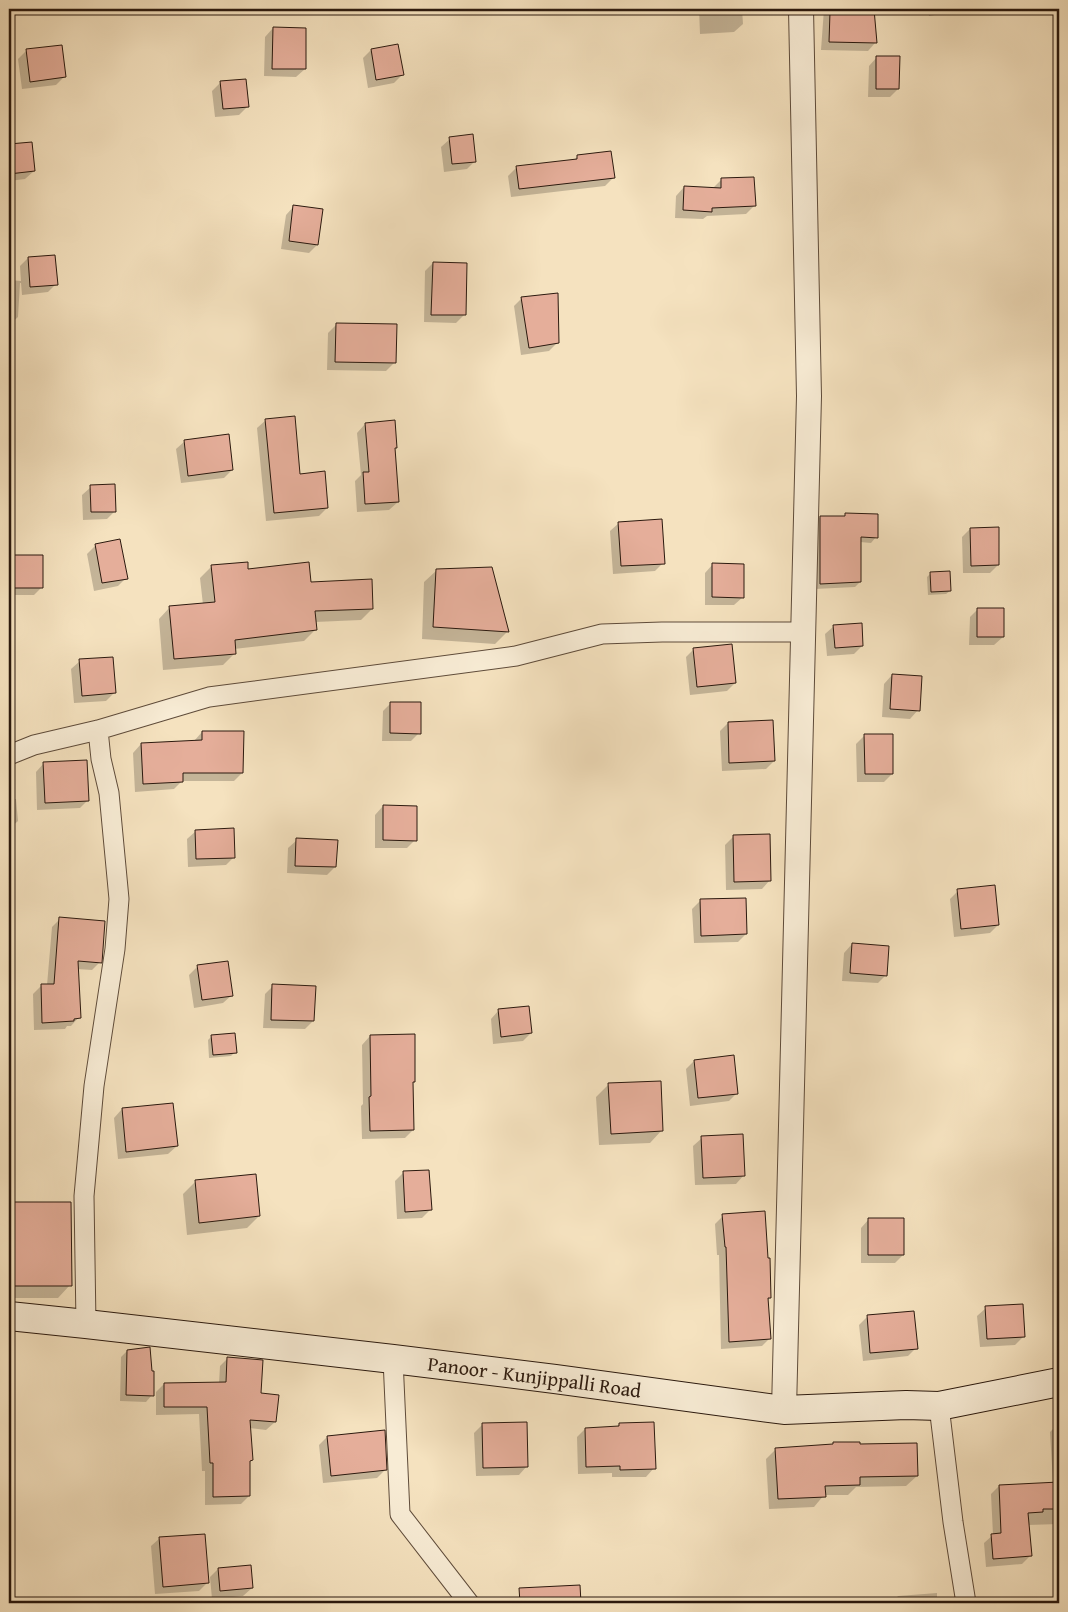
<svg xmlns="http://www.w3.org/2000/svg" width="1068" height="1612" font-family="'Gentium Book Plus',serif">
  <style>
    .shadow { fill: #0003 }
    .building { fill: #e5ae9a; stroke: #2b190e }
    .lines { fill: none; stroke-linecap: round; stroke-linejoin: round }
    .minor-casing { stroke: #5e4b3a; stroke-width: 21 }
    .tertiary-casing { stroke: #5e4b3a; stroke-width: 26 }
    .secondary-casing { stroke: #2b190e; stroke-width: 30 }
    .minor { stroke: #f8ecd5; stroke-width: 19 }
    .tertiary { stroke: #f8ecd5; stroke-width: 24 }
    .secondary { stroke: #f8ecd5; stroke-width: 28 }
    .labels { text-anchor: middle; stroke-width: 5; stroke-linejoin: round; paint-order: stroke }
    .street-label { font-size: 20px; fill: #2b190e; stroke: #f8ecd5 }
  </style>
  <rect width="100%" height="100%" fill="#f5e2bf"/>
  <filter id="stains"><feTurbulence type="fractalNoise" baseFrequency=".004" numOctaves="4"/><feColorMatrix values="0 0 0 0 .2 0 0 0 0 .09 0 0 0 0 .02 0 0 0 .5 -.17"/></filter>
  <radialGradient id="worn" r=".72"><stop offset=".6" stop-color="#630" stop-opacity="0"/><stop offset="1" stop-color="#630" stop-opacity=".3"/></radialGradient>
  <!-- shadow -->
  <path class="shadow" d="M699,9H742L743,24L734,32L700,34Z
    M824,9H873L875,43L868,51L821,50Z
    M928,9H969L929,16Z
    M273,28L305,69L296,77L264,76L265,37Z
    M27,50L64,77L56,85L22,89L18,59Z
    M371,50L402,75L394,83L368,88L363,58Z
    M877,57L898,89L890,97H868L869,66Z
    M221,82L248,106L239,115L215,117L212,91Z
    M450,139L475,161L467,169L444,172L441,147Z
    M31,143L34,171L25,179L9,181V145Z
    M578,156L614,177L605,186L511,197L508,176L516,168L573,161Z
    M722,179L754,206L746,214L707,216L703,219L675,218L676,196L684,187L713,188Z
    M294,206L317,245L309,253L281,249L286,215Z
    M54,256L56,284L48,292L22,295L21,283H20L18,317L9,325V280L21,281L20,266L28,258Z
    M433,263L464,315L456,323L424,322L425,271Z
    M522,298L557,343L549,351L521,355L514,306Z
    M336,325L394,363L386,371L327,370L328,333Z
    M266,420L299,475L327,508L319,516L266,521L257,428Z
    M365,424L396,447L394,450L398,502L389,510L357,512L355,481L361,475L357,433Z
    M185,441L232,470L224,478L181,483L176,449Z
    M91,487L115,511L107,519L83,520L82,495Z
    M846,514L876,537L871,543L860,542V582L855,587L815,589V523L820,517H844Z
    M619,523L663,563L655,571L613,574L610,531Z
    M970,529L998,565L990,573H963L962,537Z
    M95,546L126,578L118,586L94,591L87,554Z
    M11,556L42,587L34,595H9V558Z
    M713,564L743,597L734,605H705V573Z
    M212,566L247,571L310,583L372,609L361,620L315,622L316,629L304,641L234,649V654L223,665L163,670L159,619L170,607L203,605L200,578Z
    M437,570L508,631L495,644L422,639L424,582Z
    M930,574L950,591L946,594L928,595L927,577Z
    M978,609L1003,637L994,645H969L970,617Z
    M834,626L862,646L854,654L827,656L825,634Z
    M694,649L735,683L727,691L690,695L686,657Z
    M80,661L114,693L106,701L74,703L71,669Z
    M892,675L918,710L910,719L882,717L884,684Z
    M391,703L419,733L411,741H382L383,711Z
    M728,723L774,761L766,769L722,771L720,731Z
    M202,732L242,773L234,781H182L174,789L135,792L133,753L141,744L194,741Z
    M864,736L892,774L884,782H857L856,744Z
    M44,763L88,800L80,808L37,810L36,772Z
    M9,799H16L18,821L9,829Z
    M383,806L415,840L407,848H375V815Z
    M196,831L234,857L226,865L188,867L187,839Z
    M733,837L770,880L762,889L726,890L725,845Z
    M297,840L335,867L327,875L287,873L288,848Z
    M958,891L998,925L990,933L954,937L950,899Z
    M701,900L746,934L738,942L694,943L692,909Z
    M60,919L100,962L92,970L77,969L79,1017L71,1026H67L65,1029L34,1030L33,994L41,986L47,985L52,927Z
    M852,944L886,975L878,983L842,981L844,953Z
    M198,966L232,995L223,1003L194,1008L189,975Z
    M273,986L313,1021L305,1029L263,1028L265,994Z
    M499,1010L531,1033L523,1041L493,1044L491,1019Z
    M212,1036L235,1052L231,1056L209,1058L208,1040Z
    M370,1036L414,1081L412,1084L413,1130L405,1138L362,1139L361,1106L363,1104L362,1045Z
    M694,1061L737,1093L729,1101L690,1106L686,1069Z
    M609,1084L662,1130L650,1143L599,1145L596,1097Z
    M172,1104L177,1146L168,1154L118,1159L114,1118L122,1109Z
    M702,1138L744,1175L736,1184L695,1185L693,1146Z
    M403,1173L430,1210L422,1218L397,1219L395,1181Z
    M195,1182L259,1216L247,1228L187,1235L183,1194Z
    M70,1203V1285L58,1298H9V1204Z
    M723,1216L770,1298L767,1301L770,1338L762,1346L721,1349L719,1255H717L715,1224Z
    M869,1219L903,1255L895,1263H861V1228Z
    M986,1308L1024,1336L1015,1345L980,1347L977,1316Z
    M867,1317L916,1348L908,1356L863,1361L859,1325Z
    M127,1351L152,1395L146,1402L120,1401L121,1357Z
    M228,1358L275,1422L266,1430L249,1428L251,1460L249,1463V1496L241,1504L205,1505V1471H202L199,1414L156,1415V1392L164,1384L219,1383L220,1366Z
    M1059,1423V1524L1028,1525L1030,1556L1022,1564L986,1567L984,1543L993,1535L991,1494L999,1486L1053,1483L1050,1432Z
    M619,1424L654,1468L646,1477H612V1473L578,1474L577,1437L585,1429L616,1428Z
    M482,1425L527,1466L519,1475L476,1476L474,1433Z
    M327,1437L385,1470L377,1478L323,1483L319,1445Z
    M776,1449L917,1476L906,1486L856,1487L848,1495H824L814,1507L769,1509L766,1459Z
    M160,1538L207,1583L199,1591L155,1594L151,1546Z
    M218,1569L252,1588L243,1596L212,1599L210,1577Z
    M937,1593V1603H892L898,1596Z
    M1026,1598L1059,1599V1603H1021Z
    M688,1601H717V1603H686Z"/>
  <!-- building -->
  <path class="building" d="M841,9H874L877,43L829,42L830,12Z
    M273,27L306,28V69H272Z
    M398,44L404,75L376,80L371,49Z
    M62,45L66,77L30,82L26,49Z
    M876,56H900L899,89H876Z
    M246,79L249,107L223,109L220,81Z
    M473,134L476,162L452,164L449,137Z
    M32,142L35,171L9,174V144Z
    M611,151L615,178L519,189L516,166L577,159V155Z
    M754,177L756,206L712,208V212L683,210L684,186L721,188V178Z
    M293,205L323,209L318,245L289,241Z
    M55,255L58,285L30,287L28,257Z
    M433,262L467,263L466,315H431Z
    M558,293L559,343L529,348L521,297Z
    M336,323L397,324L396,363L335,362Z
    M295,416L300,474L325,471L328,508L274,513L265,419Z
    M395,420L397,448H395L399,502L365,504L363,472H369L365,423Z
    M229,434L233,470L188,476L184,440Z
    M115,484L116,512H91L90,485Z
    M845,513L878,514V538L861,537V582L820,584V516H845Z
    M662,519L665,564L621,566L618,522Z
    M999,527V565L971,566L970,528Z
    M120,539L128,579L102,583L95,544Z
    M10,555H43V588H10Z
    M248,562V569L309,562L311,582L372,579L373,609L315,611L317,630L235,640L236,654L174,659L169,606L215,602L211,565Z
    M712,563L744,564V598L712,597Z
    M492,567L509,632L433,627L436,569Z
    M950,571L951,591L931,592L930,572Z
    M977,608H1004V637H977Z
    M862,623L863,646L835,648L833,625Z
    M732,644L736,683L697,687L693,648Z
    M113,657L116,693L82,696L79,659Z
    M892,674L922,676L920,711L890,709Z
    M390,702H421V734L390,733Z
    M773,720L775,761L729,763L728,722Z
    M202,731H244L243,773H183V782L143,784L141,743L202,740Z
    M864,734H893V774H865Z
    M87,760L89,801L45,803L43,762Z
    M383,805L417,806V841L383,840Z
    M234,828L235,858L196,859L195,830Z
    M770,834L771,881L734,882L733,835Z
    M296,838L338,840L336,867L295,866Z
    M995,885L999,925L961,929L957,889Z
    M746,898L747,934L701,936L700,899Z
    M59,917L105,921L102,963L78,961L81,1018L74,1019V1021L42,1023L41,984H54Z
    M852,943L889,946L887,976L850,973Z
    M228,961L233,996L202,1000L197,965Z
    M272,984L316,986L314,1021L271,1020Z
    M529,1006L532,1033L501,1037L498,1009Z
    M235,1033L237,1053L213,1055L211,1035Z
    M415,1034V1082H413L414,1130L370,1131L369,1097L371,1096L370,1035Z
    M734,1055L738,1094L698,1098L694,1060Z
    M661,1081L663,1131L611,1134L608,1083Z
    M173,1103L178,1146L126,1152L122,1108Z
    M743,1134L745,1176L703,1178L701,1136Z
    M429,1170L432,1210L405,1212L403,1171Z
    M256,1174L260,1216L199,1223L195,1180Z
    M9,1202H71L72,1286H9Z
    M765,1211L768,1258H770L771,1298H768L771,1339L729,1342L726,1247H725L722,1214Z
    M868,1218H904V1255H868Z
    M1023,1304L1025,1337L987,1339L985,1306Z
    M914,1311L918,1349L870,1353L867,1315Z
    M150,1347L152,1371H154V1396L126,1395L127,1350Z
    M227,1357L263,1360L261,1393L279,1395L276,1422L250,1420L253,1460L250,1461V1496L213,1497V1463H210L207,1407H164V1383L226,1382Z
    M527,1422L528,1467L483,1468L482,1423Z
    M654,1422L656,1469L620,1470V1466L586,1467L585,1428L619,1426V1423Z
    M385,1430L387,1470L331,1476L327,1436Z
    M833,1442H860V1444L917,1443L918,1476L860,1477V1485L825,1486L826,1497L778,1499L775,1448L833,1444Z
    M1059,1482V1509H1043V1512L1028,1513L1032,1556L993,1559L991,1534L1001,1533L999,1485Z
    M205,1534L209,1583L163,1587L159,1537Z
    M251,1565L253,1588L220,1591L218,1568Z
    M580,1585L581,1603H520L519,1588Z"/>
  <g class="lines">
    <!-- minor casing -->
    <g class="minor-casing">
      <path id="minor" d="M9,755L34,745L98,730L209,697L516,656L602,634L662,632H803
        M86,1324L84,1196L94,1086L115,949L119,899L109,793L101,759L98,730
        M393,1359L400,1514L469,1603
        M939,1406L953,1522L966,1603"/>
    </g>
    <!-- tertiary casing -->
    <g class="tertiary-casing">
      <path id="tertiary" d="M784,1410L809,396L801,9"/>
    </g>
    <!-- secondary casing -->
    <g class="secondary-casing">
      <g id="secondary">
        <path id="s1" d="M9,1316L86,1324L393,1359L555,1379L784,1410L906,1405L939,1406L1059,1382"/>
      </g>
    </g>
    <!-- minor -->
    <use href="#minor" class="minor"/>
    <!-- tertiary -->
    <use href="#tertiary" class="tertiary"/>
    <!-- secondary -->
    <use href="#secondary" class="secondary"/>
  </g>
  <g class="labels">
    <!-- street labels -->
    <g class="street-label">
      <text dy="7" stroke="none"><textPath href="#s1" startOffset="529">Panoor - Kunjippalli Road</textPath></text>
    </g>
  </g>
  <!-- margin -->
  <rect width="1068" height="1612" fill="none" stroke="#f5e2bf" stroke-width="30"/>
  <rect x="10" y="10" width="1048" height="1592" fill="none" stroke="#2b190e" stroke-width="2.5"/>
  <rect x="15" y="15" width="1038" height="1582" fill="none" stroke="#2b190e"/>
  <rect width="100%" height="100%" filter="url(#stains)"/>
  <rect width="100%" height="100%" fill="url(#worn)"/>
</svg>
